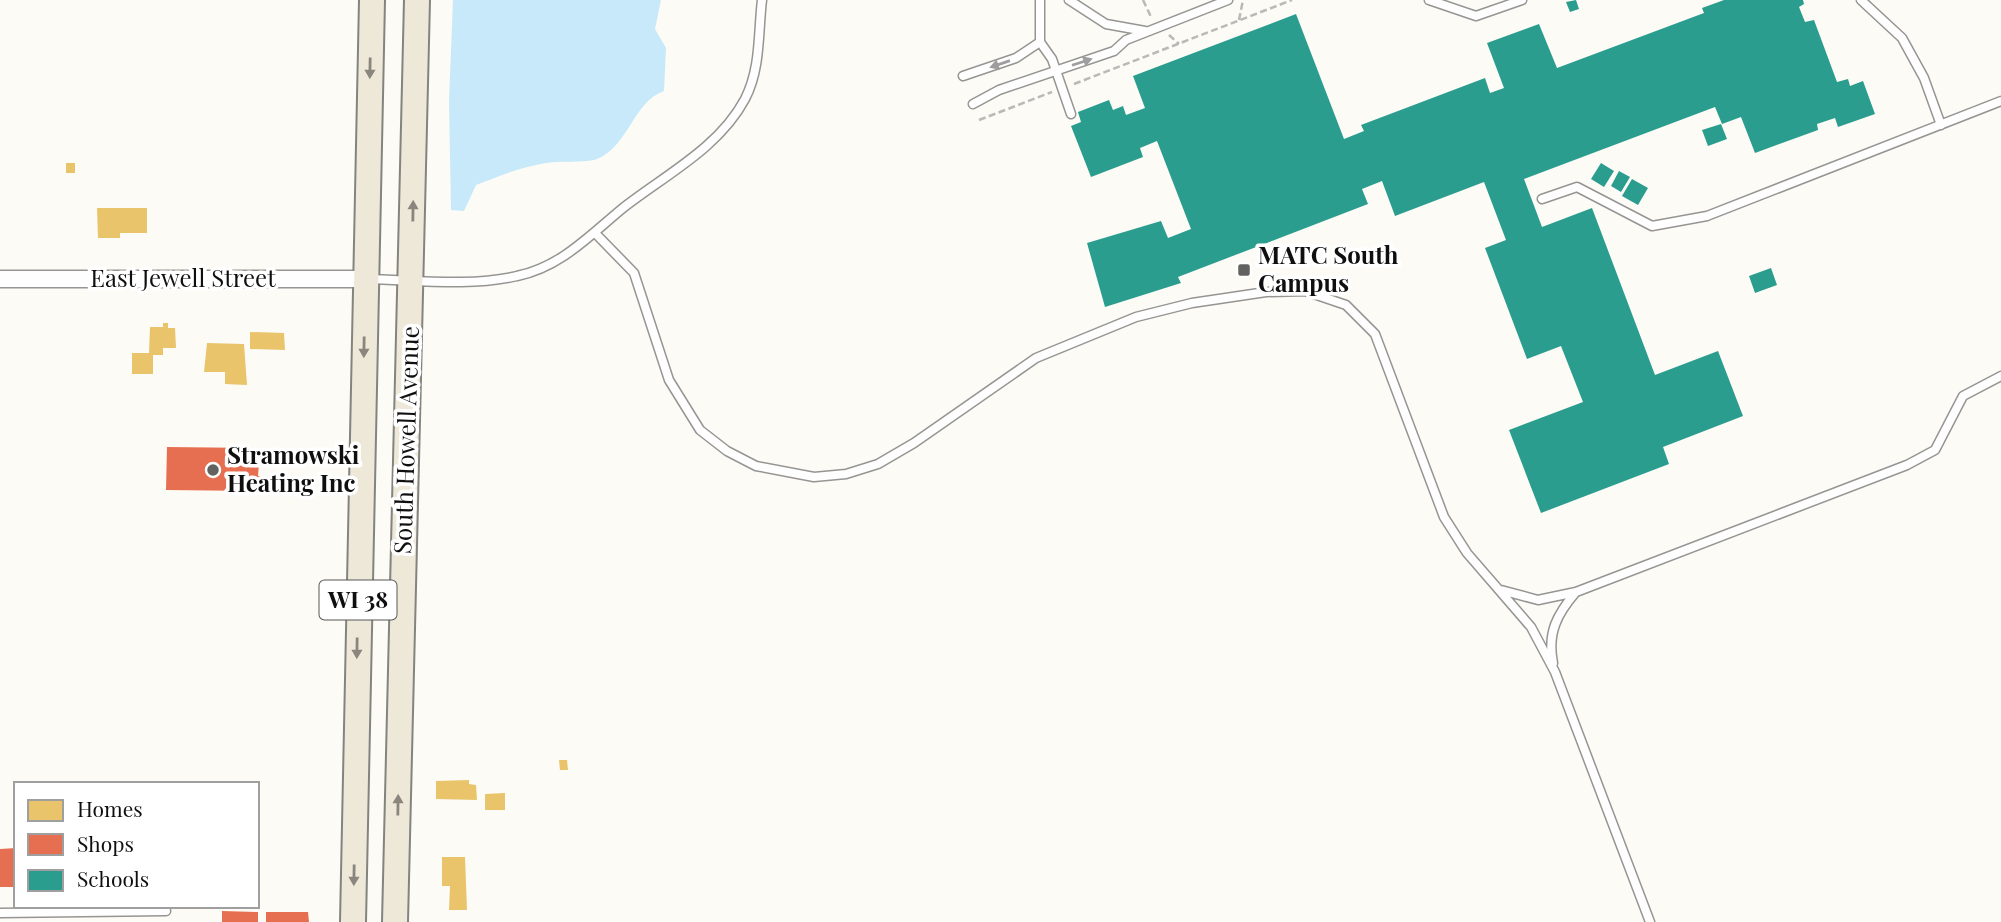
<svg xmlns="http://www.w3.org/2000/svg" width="2001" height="922" font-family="'Playfair Display',serif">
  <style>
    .water { fill: #c8e9f9 }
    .homes { fill: #e9c46a }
    .shops { fill: #e76f51 }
    .schools { fill: #2a9d8f }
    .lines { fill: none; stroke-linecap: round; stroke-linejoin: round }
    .lane-casing { stroke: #969593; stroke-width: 11 }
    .street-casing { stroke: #969593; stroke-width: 19 }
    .primary-casing { stroke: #838380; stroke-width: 28 }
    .path { stroke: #b9b9b8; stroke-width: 2.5; stroke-dasharray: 7 3.5; stroke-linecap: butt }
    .lane { stroke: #fffefe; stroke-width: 8 }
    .street { stroke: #fffefe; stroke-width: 16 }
    .primary { stroke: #eee8d9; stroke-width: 24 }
    .oneway { fill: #9f9e9e }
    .oneway2 { fill: #8a867e }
    .poi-dot { fill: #626260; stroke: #fff; stroke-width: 2.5 }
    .labels { text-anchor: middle; stroke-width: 7; stroke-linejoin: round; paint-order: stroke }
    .shield { fill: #fff; stroke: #575757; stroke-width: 2 }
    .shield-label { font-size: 23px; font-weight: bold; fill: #0f0f0f }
    .poi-label { font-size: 24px; font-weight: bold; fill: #0f0f0f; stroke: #fff; text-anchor: start }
    .street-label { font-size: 24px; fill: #0f0f0f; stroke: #fff }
  </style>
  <rect width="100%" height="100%" fill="#fcfbf5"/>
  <!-- water -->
  <path class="water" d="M453,0H661L655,29L666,48L664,91C633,102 628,147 597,159C585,163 567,161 554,162C526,165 502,175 476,185L464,211L451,210L449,101Z"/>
  <!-- homes -->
  <path class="homes" d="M66,163H75V173H66Z
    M97,208H147V233H120V238H98Z
    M163,323H168V328H175L176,348H163V355H153V374H132V353H149L150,327H163Z
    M250,332L284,333L285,350L250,349Z
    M207,343L244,344L247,385L225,384V372H204Z
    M559,760H567L568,770H560Z
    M469,780V784L476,785L477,800L436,799V781Z
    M505,793V810H485V794Z
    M442,857H465L467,910H449L450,886H442Z"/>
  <!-- shops -->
  <path class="shops" d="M167,447L259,448L263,463H259L258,476H263V482H258V491L166,490Z
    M16,848V887H0V849Z
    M222,911L258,912V922H222Z
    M266,912H308L309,922H266Z"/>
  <!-- schools -->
  <path class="schools" d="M1576,0L1579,9L1570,12L1566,2Z
    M1724,0H1803L1804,4L1799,7L1805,22L1814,20L1837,82L1848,79L1850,86L1863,81L1875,114L1838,127L1835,118L1817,124L1818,130L1755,153L1741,117L1722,124L1715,107L1524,179L1542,227L1592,208L1655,375L1718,351L1743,416L1663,447L1669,464L1541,513L1509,430L1583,402L1561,346L1527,359L1485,248L1506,240L1484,182L1395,216L1382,181L1362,189L1368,204L1178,277L1181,283L1105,307L1087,243L1161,221L1168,238L1191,229L1157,141L1140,148L1143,157L1091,177L1071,126L1081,122L1078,112L1109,100L1113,110L1123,106L1126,115L1145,108L1133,76L1296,14L1344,139L1364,131L1361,125L1485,78L1490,93L1504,88L1487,43L1539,24L1557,68L1704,13L1702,8Z
    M1721,124L1727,139L1708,146L1702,130Z
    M1601,163L1614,171L1604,187L1591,179Z
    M1619,171L1630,177L1621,192L1611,186Z
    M1632,179L1648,188L1638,205L1622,196Z
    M1771,268L1777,285L1755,293L1749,276Z"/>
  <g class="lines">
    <!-- lane casing -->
    <g class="lane-casing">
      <path id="lane" d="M1069,0L1106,24L1145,31
        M1429,0L1476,16L1522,0
        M1861,0L1902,38L1924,78L1941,125
        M1040,42L1052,59L1071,114
        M963,76L1016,58L1040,42V0
        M973,104L999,90L1114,51L1126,40L1228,0
        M1542,199L1577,187L1652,226L1707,216L2001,101
        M595,233L634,273L669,380L700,430L727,451L756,466L814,477L846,474L878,464L914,443L1036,358L1136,317L1192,303L1266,292L1305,291L1346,305L1375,334L1444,517L1467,553L1531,627L1555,672L1650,922
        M368,279C416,280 470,287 517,276C561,267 590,235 623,208C665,175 719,148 745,99C761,68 758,33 762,0
        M1501,590L1538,600L1576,592
        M1553,663C1547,633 1557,614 1576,592L1907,465L1935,450L1963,396L2001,376
        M0,913L166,911"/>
    </g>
    <!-- street casing -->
    <g class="street-casing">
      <path id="street" d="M0,279H366"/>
    </g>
    <!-- primary casing -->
    <g class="primary-casing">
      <path id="primary" d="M353,922L372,0
        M395,922L417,0"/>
    </g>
    <!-- path -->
    <path class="path" d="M1143,0L1152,19
      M1239,20L1243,0
      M1169,35L1179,44
      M1074,84L1292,0
      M979,120L1052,92"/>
    <!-- lane -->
    <use href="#lane" class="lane"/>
    <!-- street -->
    <use href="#street" class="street"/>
    <!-- primary -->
    <use href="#primary" class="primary"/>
  </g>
  <!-- one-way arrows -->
  <defs><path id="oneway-solid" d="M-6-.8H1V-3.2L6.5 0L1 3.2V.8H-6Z" transform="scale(1.75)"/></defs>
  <g class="oneway">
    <use href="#oneway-solid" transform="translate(1082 62) rotate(-18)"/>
    <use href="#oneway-solid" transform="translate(1000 64) rotate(161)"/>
  </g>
  <g class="oneway2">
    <use href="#oneway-solid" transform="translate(370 68) rotate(91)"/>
    <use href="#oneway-solid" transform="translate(413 211) rotate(-89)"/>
    <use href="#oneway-solid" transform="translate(364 347) rotate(91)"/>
    <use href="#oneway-solid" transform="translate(357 648) rotate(91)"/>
    <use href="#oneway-solid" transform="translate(398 805) rotate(-89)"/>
    <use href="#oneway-solid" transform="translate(354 875) rotate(91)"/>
  </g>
  <!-- markers -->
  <g class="poi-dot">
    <rect x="1237" y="263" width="14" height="14" rx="3.5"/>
    <circle cx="213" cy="470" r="7"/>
  </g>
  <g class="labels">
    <!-- shield labels -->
    <rect class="shield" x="319.5" y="580.5" width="77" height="39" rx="5"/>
    <g class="shield-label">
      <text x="358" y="608">WI 38</text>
    </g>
    <!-- poi labels -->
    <g class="poi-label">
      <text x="1258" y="264">MATC South<tspan x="1258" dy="28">Campus</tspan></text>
      <text x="227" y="464">Stramowski<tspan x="227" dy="28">Heating Inc</tspan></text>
    </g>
    <!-- street labels -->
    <g class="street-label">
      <text x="183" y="287">East Jewell Street</text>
      <text transform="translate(407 440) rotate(-88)" y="8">South Howell Avenue</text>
    </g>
  </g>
  <!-- legend -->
  <rect x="14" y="782" width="245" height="126" fill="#ffffff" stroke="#9f9f9f" stroke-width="2"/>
  <rect x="28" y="800" width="35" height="21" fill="#e9c46a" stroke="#9f9f9f" stroke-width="2"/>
  <text x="77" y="817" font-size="21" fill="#0f0f0f">Homes</text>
  <rect x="28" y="834" width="35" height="21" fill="#e76f51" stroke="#9f9f9f" stroke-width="2"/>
  <text x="77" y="852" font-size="21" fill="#0f0f0f">Shops</text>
  <rect x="28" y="870" width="35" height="21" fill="#2a9d8f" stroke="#9f9f9f" stroke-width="2"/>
  <text x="77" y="887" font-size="21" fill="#0f0f0f">Schools</text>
</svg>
